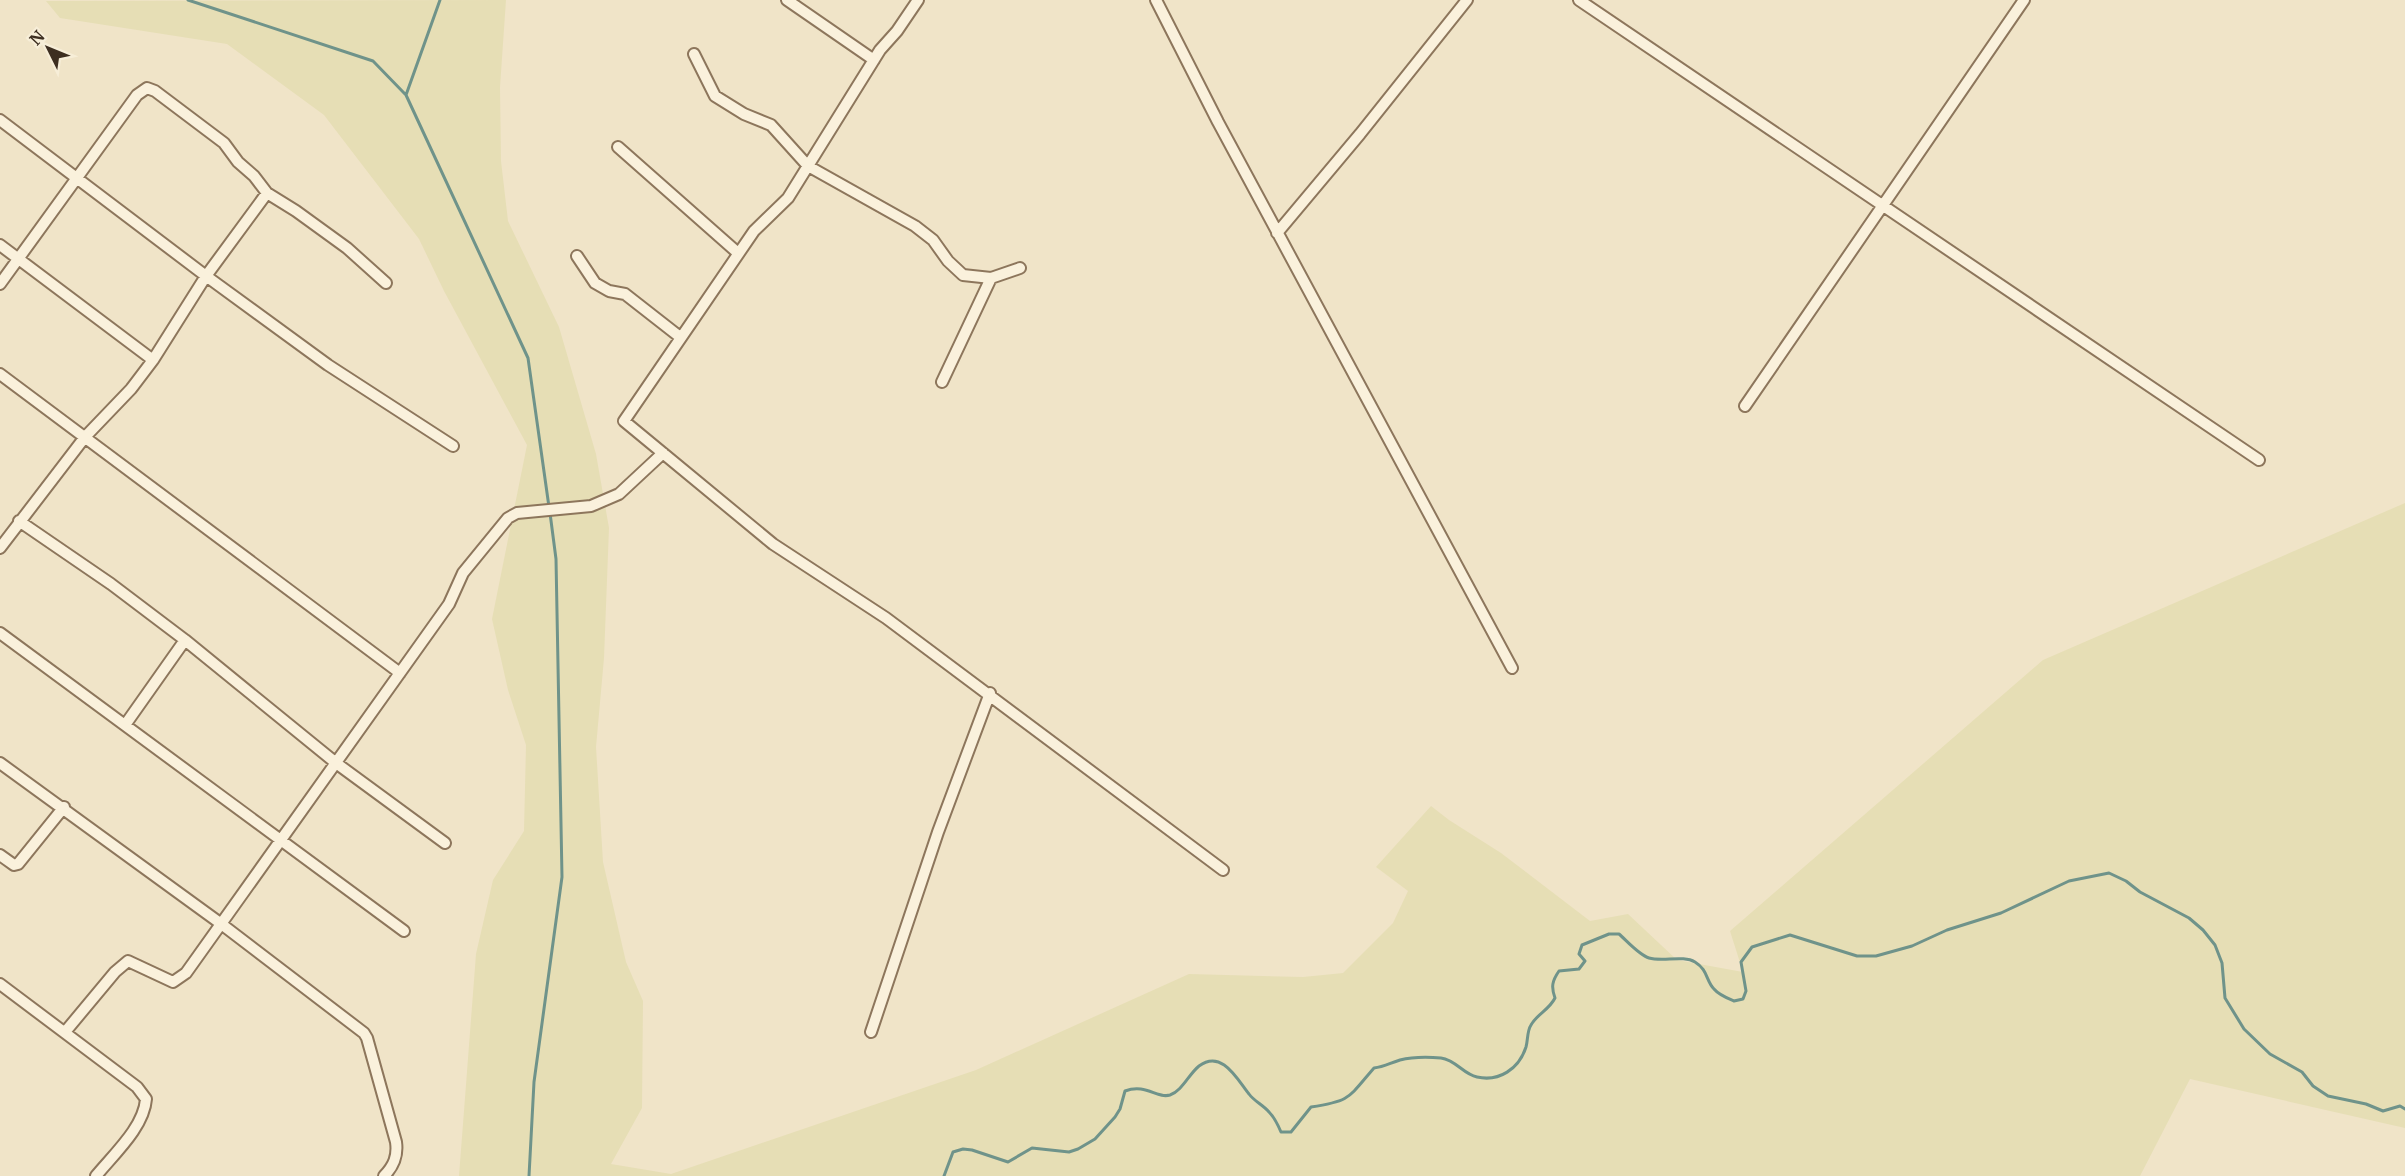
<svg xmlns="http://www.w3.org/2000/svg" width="2405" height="1176" font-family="Merriweather,serif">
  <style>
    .farmland { fill: #e6deb5 }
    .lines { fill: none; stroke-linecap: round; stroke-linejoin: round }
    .stream { stroke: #6f938a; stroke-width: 3 }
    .minor-casing { stroke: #8d765c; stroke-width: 14 }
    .minor { stroke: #faf1dc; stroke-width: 10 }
  </style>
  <rect width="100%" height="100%" fill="#f0e4c8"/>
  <!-- farmland -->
  <path class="farmland" d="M506,0L500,87L501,161L508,221L559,327L596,454L609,528L604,658L596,747L603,862L626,962L643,1001L642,1108L611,1164L671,1174L976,1070L1189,974L1303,977L1343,973L1393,923L1408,891L1376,867L1431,806L1449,820L1501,853L1590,921L1628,914L1677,960L1743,972L1730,931L2043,660L2405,503V1128L2190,1079L2140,1176H459L476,954L493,880L524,831L526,745L508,690L492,619L527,445L444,291L419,239L324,115L227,44L60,18L46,1Z"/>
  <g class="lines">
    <!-- stream -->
    <path class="stream" d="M188,0L373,61L405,94
      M440,0L406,95L528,358L549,507
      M529,1176L534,1082L562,877L556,559L550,513
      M944,1176L953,1152L963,1149L972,1150L1008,1162L1032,1148L1069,1152L1078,1149L1095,1139L1115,1117L1120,1109L1125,1091C1146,1083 1157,1099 1170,1095C1182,1091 1189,1074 1199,1066C1222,1049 1237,1079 1249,1094C1254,1101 1263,1105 1269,1112C1274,1117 1278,1125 1281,1132H1291L1311,1107C1351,1101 1348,1098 1374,1068C1384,1067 1390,1063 1400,1060C1412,1057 1429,1057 1441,1058C1456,1060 1463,1074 1477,1077C1499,1082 1519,1069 1526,1047C1528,1040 1527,1031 1531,1025C1537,1014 1549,1010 1555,998C1551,987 1552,981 1559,971L1579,969L1585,961L1579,954L1582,945L1609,934H1619C1627,941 1639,955 1649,958C1663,962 1683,955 1695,962C1708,970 1706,981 1714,989C1719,995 1727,998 1734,1001L1743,999L1746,991L1741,962L1752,947L1790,935L1857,956H1876L1912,946L1947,930L2001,913L2069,881L2109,873L2126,881L2140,892L2189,918L2203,930L2215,945L2222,963L2225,998L2244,1029L2270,1054L2302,1072L2313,1086L2328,1096L2366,1104L2383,1111L2400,1106L2405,1109"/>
    <!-- minor casing -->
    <g class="minor-casing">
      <path id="minor" d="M787,0L874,60
        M918,0L897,31L880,50L788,198L754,231L624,421L773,544L886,618L1223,870
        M1156,0L1218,122L1512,668
        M1579,0L2259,460
        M694,54L715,96L744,114L771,125L808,166L915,226L933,240L948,261L963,275L991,278L1020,268
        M0,120L206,276L328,365L453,446
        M618,147L738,253
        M1277,233L1360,134L1467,0
        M0,245L153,360
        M577,256L595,283L609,291L625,294L680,337
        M0,284L137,95L147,88L155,91L224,143L238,162L254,176L267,193L296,211L347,248L386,283
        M0,374L400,673
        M942,382L991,278
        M1745,406L2024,0
        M19,521L111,584L185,640
        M0,548L85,437L131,389L153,360L206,276L267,193
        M0,633L404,931
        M125,725L185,640L336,763L445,843
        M0,763L220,923L364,1033L367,1038L396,1142C398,1156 394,1166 384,1176
        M0,855L14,865L18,864L64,807
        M0,984L137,1087L146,1099C144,1127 114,1154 96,1176
        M65,1032L115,972L128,961L173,982L186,973L449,604L463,573L508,518L517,513L591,506L619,494L663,453
        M871,1032L938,832L990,693"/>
    </g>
    <!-- minor -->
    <use href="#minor" class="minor"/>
  </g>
  <!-- north arrow -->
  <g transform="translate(48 48) rotate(313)" stroke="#f7eed8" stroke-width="4.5" paint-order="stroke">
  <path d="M0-4.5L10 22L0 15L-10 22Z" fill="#3d2e20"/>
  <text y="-9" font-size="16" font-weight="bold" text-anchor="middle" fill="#3d2e20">N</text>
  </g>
</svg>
